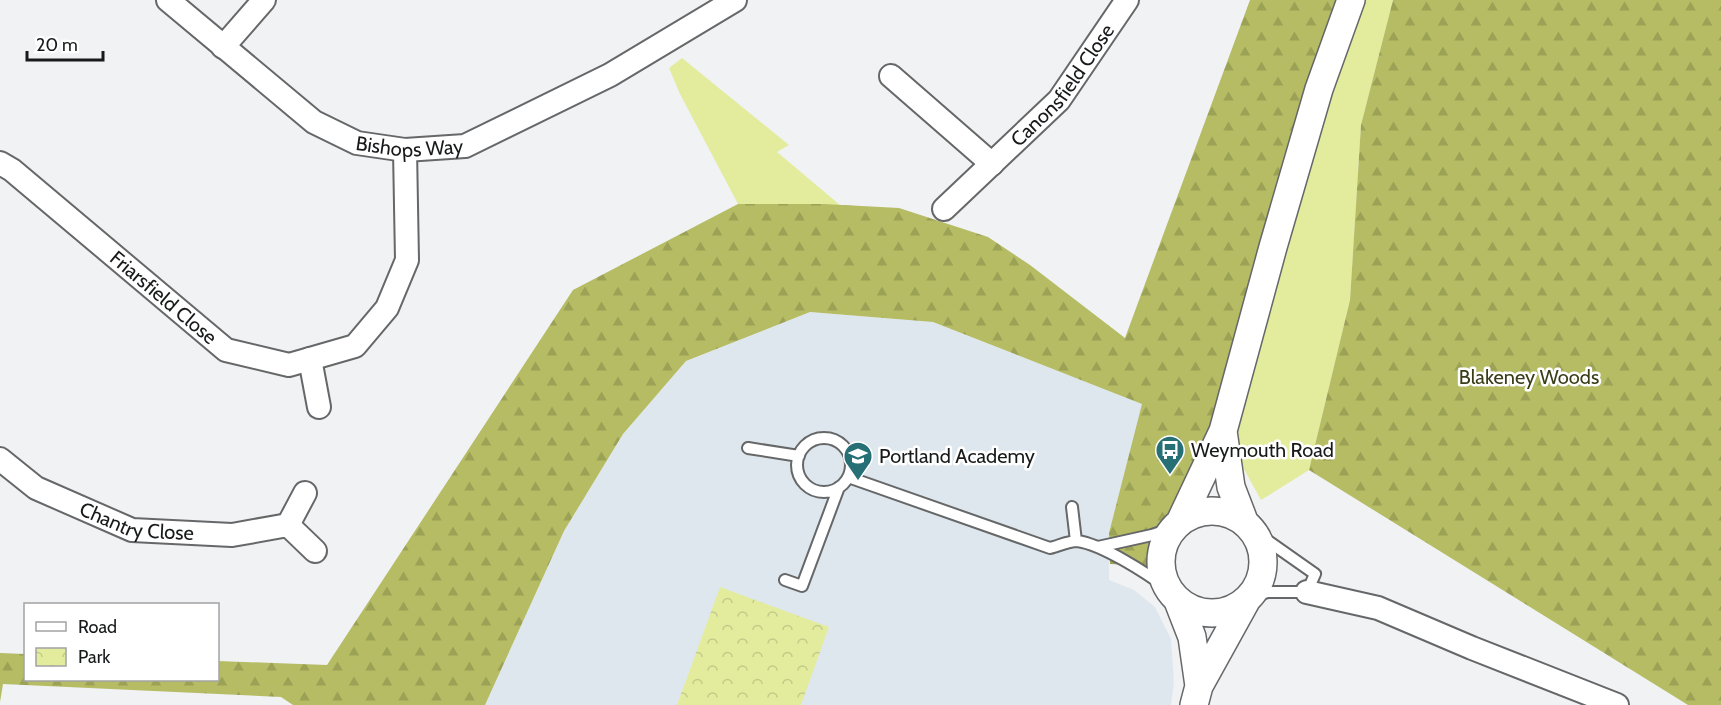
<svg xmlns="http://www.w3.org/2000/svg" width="1721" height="705" font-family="Cabin,sans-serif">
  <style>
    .built { fill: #dfe7ee }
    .green { fill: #e3ec9d }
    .forest { fill: url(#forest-firs) }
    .park { fill: url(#park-crowns) }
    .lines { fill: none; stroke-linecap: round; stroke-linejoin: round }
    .service-casing { stroke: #656768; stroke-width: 14 }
    .minor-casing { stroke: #656768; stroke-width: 26 }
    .tertiary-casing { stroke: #656768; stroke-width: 30 }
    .service { stroke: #fff; stroke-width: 10 }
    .minor { stroke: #fff; stroke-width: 22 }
    .tertiary { stroke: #fff; stroke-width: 27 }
    .labels { text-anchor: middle; stroke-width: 5; stroke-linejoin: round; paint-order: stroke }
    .street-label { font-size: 20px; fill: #18191a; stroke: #fff }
    .park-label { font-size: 20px; fill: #3a3d17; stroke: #fff }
    .poi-label { font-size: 20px; fill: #18191a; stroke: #fff; text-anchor: start }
  </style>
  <defs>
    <pattern id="forest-firs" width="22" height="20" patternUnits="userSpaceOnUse" patternTransform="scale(1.5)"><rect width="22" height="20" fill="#b5bc63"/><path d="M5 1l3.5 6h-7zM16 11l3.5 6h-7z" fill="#9ba155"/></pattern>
    <pattern id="park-crowns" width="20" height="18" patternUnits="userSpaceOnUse" patternTransform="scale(1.5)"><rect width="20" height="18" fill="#e3ec9d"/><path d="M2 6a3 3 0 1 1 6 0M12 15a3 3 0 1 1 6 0" fill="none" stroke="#c2ca87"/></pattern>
  </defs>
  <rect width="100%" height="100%" fill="#f0f2f4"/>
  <!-- built -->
  <path class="built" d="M810,312L933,322L1143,404L1109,533V580L1134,590L1155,607L1171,639L1174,683L1171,705H485L564,531L623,434L686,361Z"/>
  <!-- green -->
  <path class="green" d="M1351,0H1393L1361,125L1350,300L1309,470L1261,500L1223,431Z
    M682,58L789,145L777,152L840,205L738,204L680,94L669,68Z"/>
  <!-- forest -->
  <path class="forest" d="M1250,0H1351L1205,463L1179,536L1172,567L1110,564L1109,533L1142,404L933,322L810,312L686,361L623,434L564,531L485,705H293L281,697L3,684L0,702V653L25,654L26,680H218V661L327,665L573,290L738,204H824L899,208L988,237L1030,265L1125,338Z
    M1393,0H1721V705H1688L1309,470L1350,300L1361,125Z"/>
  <!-- park -->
  <path class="park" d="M720,587L829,627L801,705H677Z"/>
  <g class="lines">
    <!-- service casing -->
    <g class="service-casing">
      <path id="service" d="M797 465a27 27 0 1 1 54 0a27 27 0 1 1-54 0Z
        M748,448L799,456
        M848,477L1050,548C1058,546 1069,541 1077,541C1102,544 1148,574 1168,589
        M1072,507L1076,541
        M1098,547L1152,535L1173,528
        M785,580L802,586L839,487
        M1250,597L1268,592H1307L1315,574L1251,529"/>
    </g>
    <!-- minor casing -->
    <g class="minor-casing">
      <g id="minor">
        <path id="s1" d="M168,0L314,122L357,143L405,150L465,146L610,75L735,0"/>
        <path d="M223,47L264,0"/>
        <path d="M891,76L992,164"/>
        <path id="s2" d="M0,163L12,170L226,350L289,365L355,346L387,308L407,260L405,150"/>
        <path id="s3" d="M944,209L1059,100L1127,0"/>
        <path d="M310,359L319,407"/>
        <path id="s4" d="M0,459L36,488L132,530L232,535L288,525L315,551"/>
        <path d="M288,525L305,493"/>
        <path d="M1307,592L1378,608L1472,648L1617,705"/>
      </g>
    </g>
    <!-- tertiary casing -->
    <g class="tertiary-casing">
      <path id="tertiary" d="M1223,431L1231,487L1244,521
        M1161 562a51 51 0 1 1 102 0a51 51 0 1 1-102 0Z
        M1180,522L1223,431L1273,247L1319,89L1351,0
        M1178,601L1192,637L1199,686
        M1194,705L1199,686L1246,601"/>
    </g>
    <!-- service -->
    <use href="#service" class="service"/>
    <!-- minor -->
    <use href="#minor" class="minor"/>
    <!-- tertiary -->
    <use href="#tertiary" class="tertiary"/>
  </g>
  <!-- icons -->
  <defs>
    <g id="bus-pin" transform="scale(1.5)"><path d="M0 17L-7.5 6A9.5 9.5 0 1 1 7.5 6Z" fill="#256f75" stroke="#fff"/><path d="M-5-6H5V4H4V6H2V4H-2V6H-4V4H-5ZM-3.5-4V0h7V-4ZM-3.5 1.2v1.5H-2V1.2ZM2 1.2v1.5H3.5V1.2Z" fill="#fff"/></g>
    <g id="school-pin" transform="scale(1.5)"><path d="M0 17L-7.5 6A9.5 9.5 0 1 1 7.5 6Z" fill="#256f75" stroke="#fff"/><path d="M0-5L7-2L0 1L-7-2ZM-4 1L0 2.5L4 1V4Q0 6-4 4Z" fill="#fff"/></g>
  </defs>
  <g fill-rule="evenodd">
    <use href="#bus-pin" x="1170" y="450"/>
    <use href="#school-pin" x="858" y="456"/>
  </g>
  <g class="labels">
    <!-- street labels -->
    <g class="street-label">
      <text dy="7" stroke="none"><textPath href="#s3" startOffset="172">Canonsfield Close</textPath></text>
      <text dy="7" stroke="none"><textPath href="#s1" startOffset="291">Bishops Way</textPath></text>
      <text dy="7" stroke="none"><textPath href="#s2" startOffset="212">Friarsfield Close</textPath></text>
      <text dy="7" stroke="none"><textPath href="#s4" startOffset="154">Chantry Close</textPath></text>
    </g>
    <!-- park labels -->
    <g class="park-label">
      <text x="1529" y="384">Blakeney Woods</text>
    </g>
    <!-- poi labels -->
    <g class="poi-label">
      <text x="1191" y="457">Weymouth Road</text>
      <text x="879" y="463">Portland Academy</text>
    </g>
  </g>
  <!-- legend -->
  <rect x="24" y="603" width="195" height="78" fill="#ffffff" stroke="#a3a3a3" stroke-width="1.5"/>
  <rect x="36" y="622" width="30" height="9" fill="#ffffff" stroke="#a3a3a3" stroke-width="1.5"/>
  <text x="78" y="633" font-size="18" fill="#18191a">Road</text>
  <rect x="36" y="648" width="30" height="18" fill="url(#park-crowns)" stroke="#a3a3a3" stroke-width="1.5"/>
  <text x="78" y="663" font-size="18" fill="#18191a">Park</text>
  <!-- scale -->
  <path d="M27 51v9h76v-9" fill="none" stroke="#18191a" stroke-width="3"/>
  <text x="36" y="51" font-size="18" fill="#18191a" stroke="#ffffff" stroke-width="4.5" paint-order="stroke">20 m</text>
</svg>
